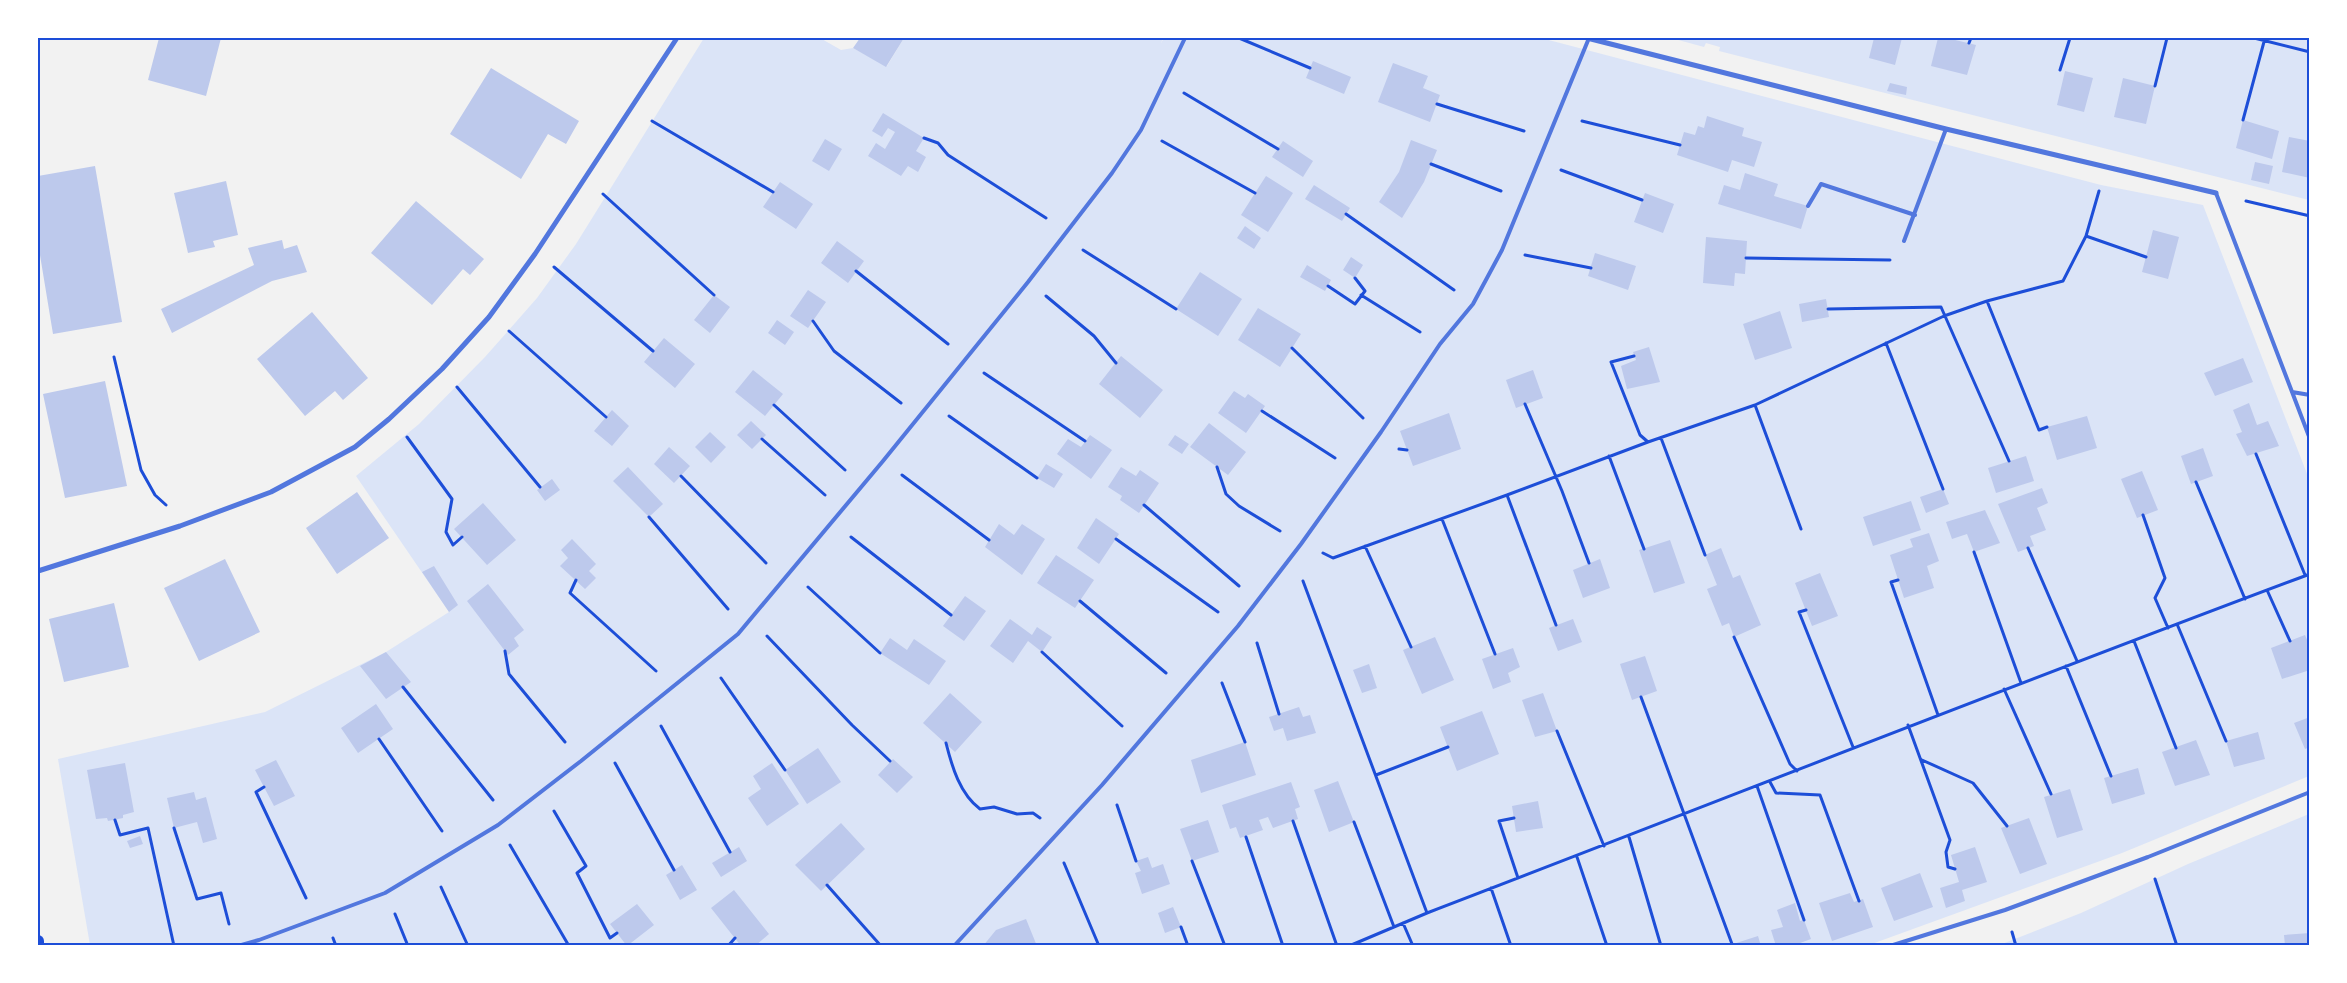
<svg xmlns="http://www.w3.org/2000/svg" width="2347" height="983" font-family="'Times New Roman',serif">
  <style>
    .green { fill: #dbe4f7 }
    .building { fill: #bdc9ec }
    .lines { fill: none; stroke-linecap: round; stroke-linejoin: round }
    .path { stroke: #1d4ed8; stroke-width: 3 }
    .service { stroke: #5277de; stroke-width: 4 }
    .minor { stroke: #5277de; stroke-width: 5 }
    .primary { stroke: #1d4ed8; stroke-width: 12 }
    .neatline { fill: none; stroke: #1d4ed8; stroke-width: 2 }
  </style>
  <rect width="100%" height="100%" fill="#f2f2f2"/>
  <!-- green -->
  <path class="green" d="M704,38H820L841,50L853,48L887,66L904,38H1163L1161,43L1164,38H1541L2101,185L2203,205L2309,479V776L2122,853L1869,945H90L58,759L265,712L386,652L449,612L356,476L419,424L485,357L537,298L576,244Z
    M1671,38H2309V200L1719,51L1720,47L1706,43L1704,47Z
    M2309,814V945L1997,946L2081,913L2188,864Z"/>
  <!-- building -->
  <path class="building" d="M159,38H221L206,96L148,80Z
    M860,38H904L886,67L853,48Z
    M1874,38H1902L1895,65L1869,58Z
    M1938,38H1947L1976,45L1967,75L1931,66Z
    M1313,61L1351,77L1344,94L1306,78Z
    M1393,63L1428,76L1423,88L1440,95L1430,122L1378,102Z
    M491,68L579,121L566,144L548,134L521,179L450,134Z
    M2065,71L2093,78L2084,112L2057,105Z
    M2123,78L2155,86L2146,124L2114,117Z
    M1890,83L1907,87L1906,95L1887,91Z
    M883,113L924,138L916,151L926,157L918,172L908,166L901,176L868,156L876,143L885,149L895,132L888,128L882,137L872,131Z
    M1707,116L1744,128L1742,136L1762,142L1754,167L1732,160L1728,172L1677,155L1684,132L1695,135L1698,126L1704,128Z
    M2243,120L2279,131L2272,159L2236,148Z
    M2289,137L2310,141V178L2282,172Z
    M825,139L842,149L829,171L812,161Z
    M1411,140L1437,150L1424,182L1402,218L1379,202L1399,172Z
    M1283,141L1313,161L1303,177L1272,157Z
    M2255,162L2273,166L2269,184L2251,180Z
    M95,166L122,322L53,334L38,243V176Z
    M1745,173L1778,184L1774,196L1808,206L1801,229L1718,204L1724,185L1740,190Z
    M1266,176L1293,193L1268,232L1241,215Z
    M226,181L238,235L213,241L215,247L188,253L174,193Z
    M780,182L813,204L796,229L763,207Z
    M1314,185L1350,208L1342,221L1305,199Z
    M1645,193L1674,204L1663,233L1634,222Z
    M416,201L484,259L470,275L463,269L432,305L371,253Z
    M1245,226L1261,238L1254,249L1237,238Z
    M2153,230L2179,237L2168,279L2142,272Z
    M1706,237L1747,241L1745,274L1735,273L1734,286L1703,283Z
    M282,240L284,249L297,245L307,272L272,281L172,333L161,309L254,265L248,248Z
    M837,241L864,261L848,283L821,263Z
    M1595,253L1636,266L1628,290L1588,276Z
    M1351,257L1363,265L1355,278L1343,270Z
    M1307,265L1331,280L1325,291L1300,277Z
    M1200,272L1242,299L1218,336L1176,309Z
    M808,290L826,302L808,328L790,316Z
    M714,295L730,307L710,333L694,320Z
    M1826,299L1829,317L1802,322L1799,304Z
    M1258,308L1301,334L1280,367L1238,340Z
    M1780,311L1792,348L1755,360L1743,324Z
    M312,312L368,378L343,400L335,391L305,416L257,359Z
    M777,320L794,332L785,345L768,333Z
    M664,338L695,364L675,388L644,362Z
    M1649,347L1660,382L1627,389L1621,366L1636,360L1633,352Z
    M1121,356L1163,390L1140,418L1099,384Z
    M2243,358L2253,382L2215,396L2204,373Z
    M753,370L783,394L765,416L735,392Z
    M1533,370L1543,398L1516,408L1506,380Z
    M105,381L127,486L65,498L43,394Z
    M1234,391L1245,398L1248,394L1265,406L1246,433L1218,413Z
    M2249,403L2257,425L2268,421L2279,446L2247,456L2236,434L2242,432L2233,410Z
    M612,410L629,426L612,446L594,431Z
    M1449,413L1461,449L1413,466L1400,431Z
    M2087,416L2097,448L2057,460L2047,427Z
    M751,421L766,435L752,449L737,435Z
    M1209,423L1246,452L1228,475L1190,447Z
    M710,432L726,447L711,463L695,447Z
    M1090,435L1112,450L1091,479L1057,454L1068,439L1081,447Z
    M1175,435L1189,444L1182,454L1168,445Z
    M669,447L690,466L674,483L654,464Z
    M2203,448L2213,476L2191,484L2181,456Z
    M2026,456L2034,481L1996,493L1988,468Z
    M1046,464L1063,474L1054,488L1037,478Z
    M628,467L663,504L649,517L613,481Z
    M1121,467L1136,476L1140,470L1159,483L1139,513L1120,500L1122,496L1108,487Z
    M2142,471L2158,510L2137,518L2121,479Z
    M552,479L560,490L545,501L537,490Z
    M2042,488L2048,503L2037,508L2046,530L2030,536L2034,546L2018,552L1998,504Z
    M1943,489L1949,504L1926,513L1920,497Z
    M357,492L389,538L337,574L306,528Z
    M1911,501L1921,530L1873,546L1863,517Z
    M483,503L516,540L487,565L454,529Z
    M1985,510L2000,543L1974,552L1967,534L1952,539L1946,522Z
    M1096,518L1119,534L1099,564L1077,548Z
    M999,524L1014,535L1022,524L1045,539L1022,575L985,547Z
    M1929,533L1939,561L1927,566L1934,588L1904,598L1890,555L1913,547L1910,539Z
    M572,539L596,564L589,571L596,578L585,589L560,566L568,558L561,550Z
    M1670,540L1685,583L1654,593L1639,550Z
    M1721,548L1733,578L1740,575L1761,625L1734,637L1729,623L1722,626L1707,589L1717,585L1705,555Z
    M1056,555L1094,580L1075,608L1037,583Z
    M225,559L260,632L199,661L164,588Z
    M1600,559L1610,588L1583,598L1573,570Z
    M434,566L458,605L449,612L422,572Z
    M1820,573L1838,616L1812,626L1795,583Z
    M488,584L524,630L514,638L519,646L508,655L467,601Z
    M965,596L986,611L964,641L943,626Z
    M114,603L129,667L64,682L49,619Z
    M1010,619L1032,635L1037,627L1052,637L1042,652L1028,641L1013,663L990,646Z
    M1573,619L1582,642L1558,651L1549,628Z
    M2305,635L2310,647V670L2282,679L2271,648Z
    M1435,637L1454,680L1422,694L1403,650Z
    M890,638L907,650L914,639L946,661L929,685L880,653Z
    M1513,648L1520,667L1508,673L1511,682L1493,689L1482,659Z
    M386,652L411,682L386,699L360,666Z
    M1645,656L1657,691L1632,700L1620,664Z
    M1369,664L1377,688L1362,693L1353,670Z
    M950,693L982,722L955,752L923,723Z
    M1543,693L1557,731L1535,737L1522,700Z
    M376,704L393,729L358,753L341,728Z
    M1299,707L1303,717L1310,715L1316,733L1287,741L1283,728L1274,731L1269,717Z
    M1482,711L1499,754L1457,771L1440,727Z
    M2310,717V747L2305,749L2294,723Z
    M2258,732L2265,759L2234,767L2226,741Z
    M2196,740L2210,775L2175,786L2162,752Z
    M1245,742L1256,775L1201,793L1191,760Z
    M818,748L841,782L807,804L785,770Z
    M893,759L913,777L897,793L878,775Z
    M276,760L295,796L274,806L255,770Z
    M125,763L134,812L123,815V818L108,821L107,818L96,819L87,770Z
    M772,763L799,804L767,826L748,798L761,789L753,776Z
    M2138,768L2145,794L2112,804L2104,778Z
    M1338,781L1354,822L1329,832L1314,790Z
    M1291,782L1300,807L1295,809L1298,819L1273,828L1268,817L1259,820L1263,830L1240,838L1236,827L1230,829L1222,805Z
    M2070,789L2083,830L2057,838L2044,797Z
    M194,792L196,800L206,797L217,839L203,843L197,822L174,828L167,798Z
    M1538,801L1543,828L1516,832L1512,806Z
    M2029,818L2047,864L2020,874L2001,828Z
    M1208,820L1219,852L1192,861L1180,829Z
    M841,823L865,849L821,891L795,865Z
    M140,836L143,844L130,848L127,841Z
    M739,847L747,861L721,877L712,863Z
    M1975,847L1987,882L1962,890L1965,901L1946,908L1940,888L1959,882L1951,855Z
    M1148,857L1152,868L1163,864L1170,884L1142,894L1135,873L1141,871L1136,861Z
    M682,865L697,890L680,900L666,875Z
    M1920,873L1933,907L1894,921L1881,888Z
    M734,890L769,934L755,946H741L711,908Z
    M1850,893L1854,902L1863,899L1873,927L1832,941L1819,903Z
    M1795,903L1800,921L1804,920L1811,939L1792,946H1776L1771,930L1783,927L1777,910Z
    M637,904L654,925L627,946L610,924Z
    M1173,907L1181,927L1165,933L1158,913Z
    M1026,919L1037,946H983L996,930Z
    M2310,933V946H2285L2284,935Z
    M1758,936L1761,946H1731L1730,945Z"/>
  <g class="lines">
    <!-- path -->
    <path class="path" d="M1239,38L1310,68
      M2254,38L2310,52
      M1969,43L1971,38
      M2060,70L2070,38
      M2155,86L2167,38
      M1184,93L1278,149
      M1437,104L1524,131
      M2243,120L2265,38
      M652,121L773,192
      M1582,121L1680,145
      M924,138L938,143L948,155L1046,218
      M1162,141L1255,193
      M1431,164L1501,191
      M1561,170L1642,200
      M603,194L714,295
      M2246,201L2310,216
      M1346,214L1454,290
      M2086,236L2146,257
      M1083,250L1176,309
      M1525,255L1591,268
      M1746,258L1890,260
      M554,267L653,351
      M856,271L948,344
      M1328,286L1355,304L1365,291L1355,278
      M1361,295L1420,332
      M1046,296L1094,336L1116,363
      M1987,301L2039,430L2047,427
      M1828,309L1941,307L2009,461
      M813,321L834,351L901,403
      M509,331L606,417
      M1886,343L1943,489
      M1292,348L1363,418
      M1634,356L1611,362L1640,435L1648,442
      M114,357L141,470L155,495L166,505
      M984,373L1085,441
      M457,387L540,487
      M1525,404L1562,491L1589,563
      M774,405L845,470
      M1755,405L1801,529
      M1262,411L1335,458
      M949,416L1037,478
      M407,437L452,499L446,532L453,545L462,537
      M1661,438L1705,555
      M762,439L825,495
      M1399,449L1407,450
      M2256,454L2305,575
      M1609,456L1644,549
      M1217,467L1226,494L1239,506L1280,531
      M902,475L989,540
      M681,476L766,563
      M2196,482L2245,599
      M1507,495L1648,442L1755,405L1944,316L1987,301L2063,281L2086,236L2099,191
      M1144,505L1239,586
      M2143,515L2165,578L2155,598L2168,628
      M649,517L728,609
      M1442,519L1495,654
      M851,537L951,615
      M1116,539L1218,612
      M1365,546L1411,647
      M2028,548L2077,661
      M1974,552L2021,683
      M1323,553L1333,558L1507,495L1556,625
      M576,580L570,593L656,671
      M1898,580L1891,582L1938,715
      M1303,581L1427,913L1349,946
      M808,587L880,653
      M2267,590L2290,641
      M1080,601L1166,673
      M1806,610L1799,612L1853,747
      M2177,624L2226,741
      M767,636L852,725L890,761
      M1734,637L1790,764L1797,771
      M2134,641L2176,748
      M1257,643L1279,714
      M505,651L509,674L565,742
      M1042,652L1122,726
      M2066,666L2111,776
      M721,678L785,770
      M1222,683L1245,742
      M403,687L493,800
      M2004,689L2051,794
      M1641,697L1732,944
      M1908,725L1950,840L1946,852L1948,867L1955,869
      M661,726L730,852
      M1557,731L1604,846
      M379,739L442,831
      M946,743C952,767 960,794 980,809L994,807L1017,814L1033,813L1040,818
      M1922,760L1973,783L2007,826
      M615,763L674,870
      M1376,775L1448,747
      M1770,782L1776,793L1820,795L1859,901
      M1757,786L1804,920
      M264,787L256,792L306,898
      M1117,805L1136,861
      M554,811L586,866L577,873L610,938L617,933
      M1514,818L1499,821L1518,878
      M115,820L120,835L148,828L174,946
      M1293,821L1337,946
      M1354,822L1394,927
      M174,828L197,899L221,893L229,924
      M1246,837L1283,946
      M1629,837L1661,946
      M510,845L569,946
      M1577,857L1607,946
      M1192,861L1225,946
      M1064,863L1099,946
      M2155,879L2177,946
      M827,885L881,946
      M441,887L468,946
      M1491,888L1511,946
      M1427,913C1722,800 2015,684 2310,574
      M395,914L408,946
      M1403,923L1413,946
      M1181,927L1188,946
      M2012,932L2016,946
      M333,938L336,946
      M728,946L735,938"/>
    <!-- service -->
    <path class="service" d="M2216,193L2310,439
      M1808,206L1821,184L1915,215
      M1904,241L1946,129
      M2292,392L2310,395
      M238,946L259,940L385,893L498,825L581,761L738,634L883,461L1028,282L1112,173L1141,130L1185,38
      M954,946L1102,785L1238,626L1301,544L1381,432L1440,344L1473,304L1502,250L1589,38
      M1890,946L2005,910L2148,857L2310,792"/>
    <!-- minor -->
    <path class="minor" d="M1587,38L1946,129L2216,193
      M38,571L180,526L271,492L355,447L389,419L442,369L489,317L535,254L677,38"/>
    <!-- primary -->
    <path class="primary" d="M38,941V946"/>
  </g>
  <!-- border -->
  <rect width="2347" height="983" fill="none" stroke="#ffffff" stroke-width="78"/>
  <rect x="39" y="39" width="2269" height="905" class="neatline"/>
</svg>
